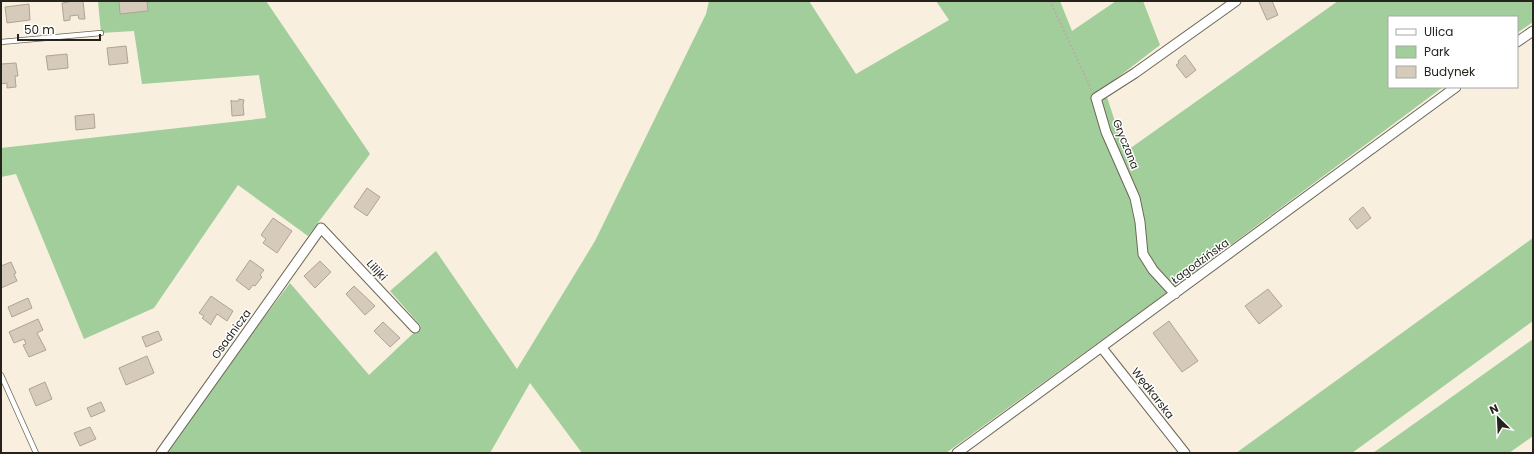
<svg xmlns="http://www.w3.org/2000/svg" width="1534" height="454" font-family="Poppins,sans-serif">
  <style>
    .green { fill: #a1ce9a }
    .building { fill: #d6cabb; stroke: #afa395 }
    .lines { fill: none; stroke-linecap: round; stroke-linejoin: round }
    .service-casing { stroke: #6d6657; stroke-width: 6 }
    .minor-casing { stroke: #6d6657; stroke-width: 11 }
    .path { stroke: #b7b0a2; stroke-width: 2; stroke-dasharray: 2 2; stroke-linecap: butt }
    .service { stroke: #fff; stroke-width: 4.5 }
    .minor { stroke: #fff; stroke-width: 9 }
    .labels { text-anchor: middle; stroke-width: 3; stroke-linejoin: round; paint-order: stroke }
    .street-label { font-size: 11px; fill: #26231d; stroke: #fff }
  </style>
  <rect width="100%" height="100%" fill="#f8efde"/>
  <!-- green -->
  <path class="green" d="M98,1H266L370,154L308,236L238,185L154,308L84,339L16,174L1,177V148L266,118L259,75L142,84L134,31L101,33Z
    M709,1H809L856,74L949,20L936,1H1060L1072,31L1116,1H1143L1160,45L1104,88L1125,152L1338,1H1533V22L1517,33V17H1389V87H1443L1165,294L946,453H582L530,383L490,453H162L290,283L369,375L421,326L390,291L436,251L517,369L595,241L706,14Z
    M1533,238V321L1352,453H1236Z
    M1533,339V436L1509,453H1373Z"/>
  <!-- building -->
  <path class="building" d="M70,1H83L85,19H79L78,15L70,16V20L64,21L62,3L69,2Z
    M119,1H147L148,11L120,14Z
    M1261,1H1272L1278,15L1267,20L1259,2Z
    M29,4L30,20L7,23L5,7Z
    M126,46L128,63L109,65L107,48Z
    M67,54L68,68L48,70L46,56Z
    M1185,55L1196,70L1186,78L1176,65L1179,63L1178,61Z
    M1,60V64L16,63L18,76H15L16,87L7,88V83L1,84Z
    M239,99L244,100L243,105L244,115L232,116L231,100L232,101H238Z
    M94,114L95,128L76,130L75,116Z
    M367,188L380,197L367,216L354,207Z
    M1363,207L1371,218L1357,229L1349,219Z
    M273,218L292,231L277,253L263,243L266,239L261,235Z
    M250,260L264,270L260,275L262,277L255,286L253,285L249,290L236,280Z
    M320,261L331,272L315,288L304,276Z
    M11,262L16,273L14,274L17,281L1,288V266Z
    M354,286L375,306L365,315L346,294Z
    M1268,289L1282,306L1259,324L1245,306Z
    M211,296L233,311L227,321L217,314L211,324V325L202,318L204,316L199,313Z
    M28,298L32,308L12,317L8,307Z
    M38,319L43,330L37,333L46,350L29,357L23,345L26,344L24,339L14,343L9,332Z
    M1169,321L1198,361L1182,372L1153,333Z
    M383,322L400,338L390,347L374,331Z
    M158,331L162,340L146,347L142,337Z
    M147,356L154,373L126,385L119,368Z
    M45,382L52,399L36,406L29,389Z
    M101,402L105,411L91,417L87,408Z
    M90,427L96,439L80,446L74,433Z"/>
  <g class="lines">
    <!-- service casing -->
    <g class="service-casing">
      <path id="service" d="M1,42L101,33
        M1,375L36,453"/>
    </g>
    <!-- minor casing -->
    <g class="minor-casing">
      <path id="minor" d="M1517,42L1533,31
        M1175,294L1153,270L1143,254L1140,222L1135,198L1106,132L1096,98L1135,73L1236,1
        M1102,348L1185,453
        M161,453L321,228L415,328
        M957,453L1456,87"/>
    </g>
    <!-- path -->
    <path class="path" d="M1050,1L1092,91"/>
    <!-- service -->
    <use href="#service" class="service"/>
    <!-- minor -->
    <use href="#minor" class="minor"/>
  </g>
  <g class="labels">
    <!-- street labels -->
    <g class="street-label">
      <text transform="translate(1126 144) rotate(68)" y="4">Gryczana</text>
      <text transform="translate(1200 261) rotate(-36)" y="4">Łagodzińska</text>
      <text transform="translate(377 270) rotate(47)" y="4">Lilijki</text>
      <text transform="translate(231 334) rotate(-54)" y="4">Osadnicza</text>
      <text transform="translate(1153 393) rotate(52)" y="4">Wędkarska</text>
    </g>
  </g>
  <!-- border -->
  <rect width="1534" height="454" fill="none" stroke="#26231d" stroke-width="4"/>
  <!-- legend -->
  <rect x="1388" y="16" width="130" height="72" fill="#ffffff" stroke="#a8a7a5"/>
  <rect x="1396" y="29" width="20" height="6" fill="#ffffff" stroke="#a8a7a5"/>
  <text x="1424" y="36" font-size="12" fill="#26231d">Ulica</text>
  <rect x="1396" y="46" width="20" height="12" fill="#a1ce9a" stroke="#a8a7a5"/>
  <text x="1424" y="56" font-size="12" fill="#26231d">Park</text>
  <rect x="1396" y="66" width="20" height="12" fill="#d6cabb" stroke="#a8a7a5"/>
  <text x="1424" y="76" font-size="12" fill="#26231d">Budynek</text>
  <!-- north arrow -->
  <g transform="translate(1498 418) rotate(336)" stroke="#ffffff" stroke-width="3" paint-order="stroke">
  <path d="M0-3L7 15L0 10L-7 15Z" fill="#26231d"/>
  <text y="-6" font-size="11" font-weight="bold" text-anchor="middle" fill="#26231d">N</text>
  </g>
  <!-- scale -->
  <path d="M18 34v6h82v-6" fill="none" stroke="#26231d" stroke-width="2"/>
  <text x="24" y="34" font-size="12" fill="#26231d" stroke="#ffffff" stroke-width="3" paint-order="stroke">50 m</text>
</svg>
